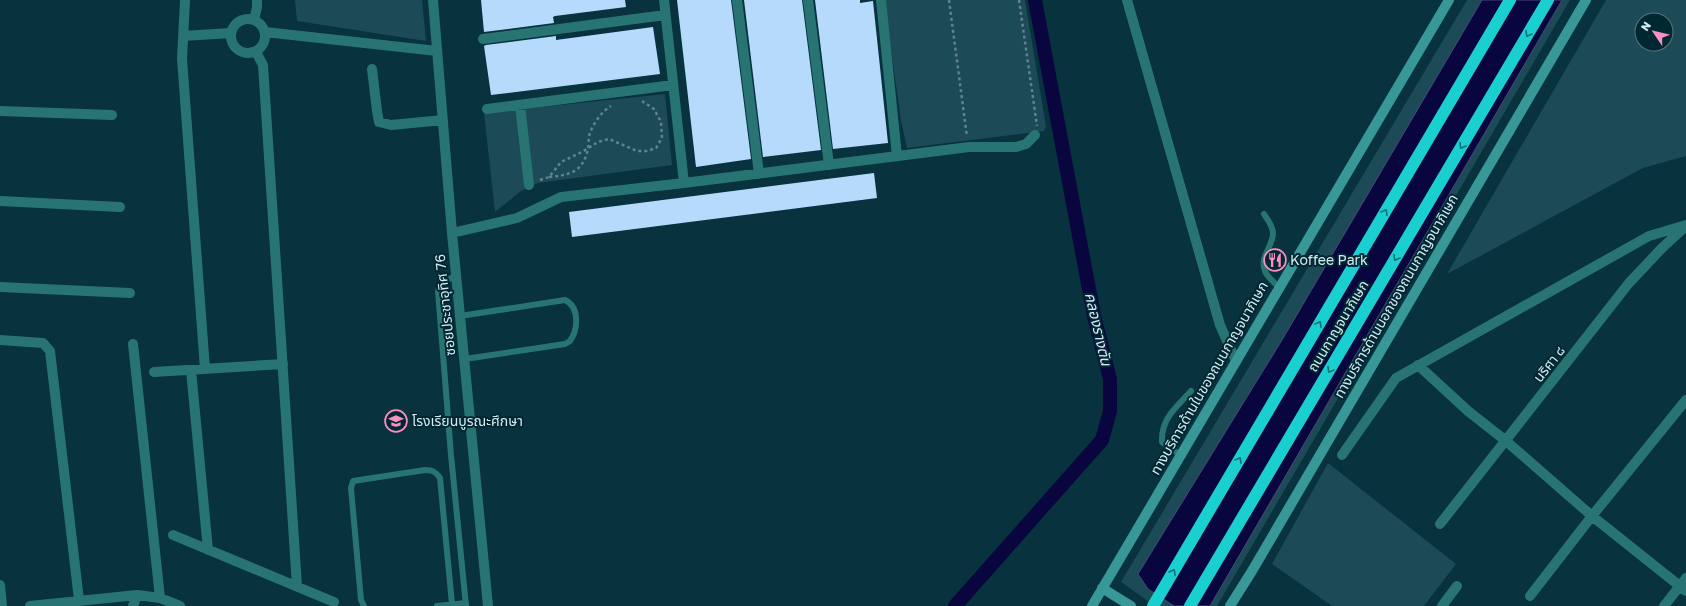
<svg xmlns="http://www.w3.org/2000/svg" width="1686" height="606" font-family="'Golos Text','Noto Sans Thai',sans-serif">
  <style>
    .green { fill: #1c4a57; fill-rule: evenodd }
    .water { fill: #09063f; stroke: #464b75 }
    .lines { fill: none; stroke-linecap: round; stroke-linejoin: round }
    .canal { stroke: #09063f; stroke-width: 14 }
    .building { fill: #b6dafc }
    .path { stroke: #61838d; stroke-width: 2.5; stroke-dasharray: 3 3; stroke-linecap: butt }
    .lane { stroke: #287473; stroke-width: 6 }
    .street { stroke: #287473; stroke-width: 10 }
    .secondary { stroke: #389797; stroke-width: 10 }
    .highway { stroke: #1acfcf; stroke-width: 12 }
    .oneway { stroke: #0c7379 }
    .labels { text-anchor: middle; stroke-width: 4; stroke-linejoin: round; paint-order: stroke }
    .poi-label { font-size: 14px; fill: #d6ecf3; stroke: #002833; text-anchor: start }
    .street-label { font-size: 14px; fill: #d6ecf3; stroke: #002833 }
    .water-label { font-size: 15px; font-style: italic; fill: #dee4f7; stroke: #002833 }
  </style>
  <rect width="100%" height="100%" fill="#07323e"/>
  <!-- green -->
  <path class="green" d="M295,0H422L426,41L297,21Z
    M884,0H1025L1046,126L1044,131L907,148L901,120Z
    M1467,0H1570L1217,606H1155L1121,582Z
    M1606,0H1686V156L1643,168L1447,274ZM1642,20H1666V44H1642Z
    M665,94L672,165L538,183L521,191L495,212L484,113Z
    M1328,463L1456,564L1424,606H1332L1272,564Z"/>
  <!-- water -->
  <path class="water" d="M1482,0H1562L1210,606H1174L1171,604L1148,589L1138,574L1282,340Z"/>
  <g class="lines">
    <!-- canal -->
    <path class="canal" d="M955,606L1102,440L1110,411V379L1094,316L1035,0"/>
  </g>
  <!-- building -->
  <path class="building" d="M481,0H625L626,7L555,16L553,17L554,23L484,32Z
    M677,0H731L751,159L696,167Z
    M744,0H802L821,150L763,157Z
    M815,0H860V3L873,1L888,143L833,149Z
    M653,27L660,74L491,95L484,46L486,45L556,36V40Z
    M874,173L877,198L572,237L569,212Z"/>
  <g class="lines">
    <!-- path -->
    <path class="path" d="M949,0L967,137
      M1019,0L1037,126
      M549,177C570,175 583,172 588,149C589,144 588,138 590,133C593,124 602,111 611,106
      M540,180L549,177L561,162L582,152L598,142L609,139L637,151H647L656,148L662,138L661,122L654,109L642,101"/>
    <!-- lane -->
    <path class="lane" d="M1264,214C1267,219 1273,226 1273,233C1273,247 1259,257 1265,271C1267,277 1275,283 1279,287
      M457,277C447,278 442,281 438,291L451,455L466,606
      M460,316L565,300C580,307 578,330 570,341L565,344L465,359
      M1180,455L1162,442C1161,418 1176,408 1191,391
      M364,606L361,600L351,488L353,481L425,470C433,470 436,472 440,478L452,604
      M437,606L466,603"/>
    <!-- street -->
    <path class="street" d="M185,0L182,59L205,369
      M433,0L452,233L488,606
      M664,0L684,183
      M737,0L759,174
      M808,0L829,165
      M881,0L897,156
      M1127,0L1220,325L1236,361
      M231 36a17 17 0 1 1 34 0a17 17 0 1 1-34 0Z
      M254,20L257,7V0
      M265,32L437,51
      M183,36L231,33
      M483,39L665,15
      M256,52L263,65L297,586
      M372,69L377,111L379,122L391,125L443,120
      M520,105L529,185
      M487,109L673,85
      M0,111L112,115
      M0,201L120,207
      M452,233L517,218L561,197L684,183L969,147H1016L1026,144L1035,135
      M0,287L130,293
      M0,340L43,343L50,351L79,600
      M133,344L160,598
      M1418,365L1468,411L1506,441L1592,516L1686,591
      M191,370L208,550
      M154,372L283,364
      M1342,455L1396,378L1649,236L1686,225
      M1440,524L1629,283L1662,248L1685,227
      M173,535L334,602
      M0,585L2,606
      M1530,596L1592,516L1686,400
      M30,606L137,595L160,598L180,606
      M133,606L137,595
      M1442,606L1457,586
      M1664,606L1686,578"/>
    <!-- secondary -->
    <path class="secondary" d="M1102,588L1131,606
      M1092,606L1449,0
      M1230,606L1252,571L1586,0"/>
    <!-- highway -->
    <path class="highway" d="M1153,606L1510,0
      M1190,606L1548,0"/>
  </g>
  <!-- one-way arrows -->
  <defs><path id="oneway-chevron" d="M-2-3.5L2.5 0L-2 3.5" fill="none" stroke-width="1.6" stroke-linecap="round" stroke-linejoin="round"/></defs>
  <g class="oneway">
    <use href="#oneway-chevron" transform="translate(1528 34) rotate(121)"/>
    <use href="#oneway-chevron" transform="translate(1462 146) rotate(121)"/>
    <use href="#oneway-chevron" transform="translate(1385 212) rotate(-60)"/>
    <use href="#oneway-chevron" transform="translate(1396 258) rotate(121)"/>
    <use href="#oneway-chevron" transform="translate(1319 324) rotate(-60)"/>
    <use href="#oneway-chevron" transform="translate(1330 370) rotate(121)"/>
    <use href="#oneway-chevron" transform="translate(1239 460) rotate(-60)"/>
    <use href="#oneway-chevron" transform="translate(1173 572) rotate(-60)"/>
  </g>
  <!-- icons -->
  <defs>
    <g id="restaurant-ring" transform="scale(1.15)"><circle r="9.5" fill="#002833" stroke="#fc8fc2" stroke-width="1.5"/><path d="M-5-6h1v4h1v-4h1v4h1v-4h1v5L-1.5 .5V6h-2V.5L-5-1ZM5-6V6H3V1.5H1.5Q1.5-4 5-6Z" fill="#fc8fc2"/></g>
    <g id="school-ring" transform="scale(1.15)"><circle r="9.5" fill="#002833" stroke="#fc8fc2" stroke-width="1.5"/><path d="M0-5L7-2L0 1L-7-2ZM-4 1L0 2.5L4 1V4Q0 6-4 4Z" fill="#fc8fc2"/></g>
  </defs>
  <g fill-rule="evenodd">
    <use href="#restaurant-ring" x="1275" y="260"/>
    <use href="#school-ring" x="396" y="421"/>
  </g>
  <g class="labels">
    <!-- poi labels -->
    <g class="poi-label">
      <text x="1290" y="265">Koffee Park</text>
      <text x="412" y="426">โรงเรียนบูรณะศึกษา</text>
    </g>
    <!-- street labels -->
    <g class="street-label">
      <text transform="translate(1396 296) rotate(-60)" y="5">ทางบริการด้านนอกของถนนกาญจนาภิเษก</text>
      <text transform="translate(445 305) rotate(-96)" y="5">ซอยประชาอุทิศ 76</text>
      <text transform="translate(1338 326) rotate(-59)" y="5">ถนนกาญจนาภิเษก</text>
      <text transform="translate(1549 364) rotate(-52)" y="5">นริศา ๘</text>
      <text transform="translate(1209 378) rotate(-60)" y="5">ทางบริการด้านในของถนนกาญจนาภิเษก</text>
    </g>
    <!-- water labels -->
    <g class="water-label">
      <text transform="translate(1098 329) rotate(77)" y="5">คลองรางตัน</text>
    </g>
  </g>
  <!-- north arrow -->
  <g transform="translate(1654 32) rotate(305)"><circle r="19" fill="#002833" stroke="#567680"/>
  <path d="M0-3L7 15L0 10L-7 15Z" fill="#fc8fc2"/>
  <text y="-6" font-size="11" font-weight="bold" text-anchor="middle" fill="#d6ecf3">N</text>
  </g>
</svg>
